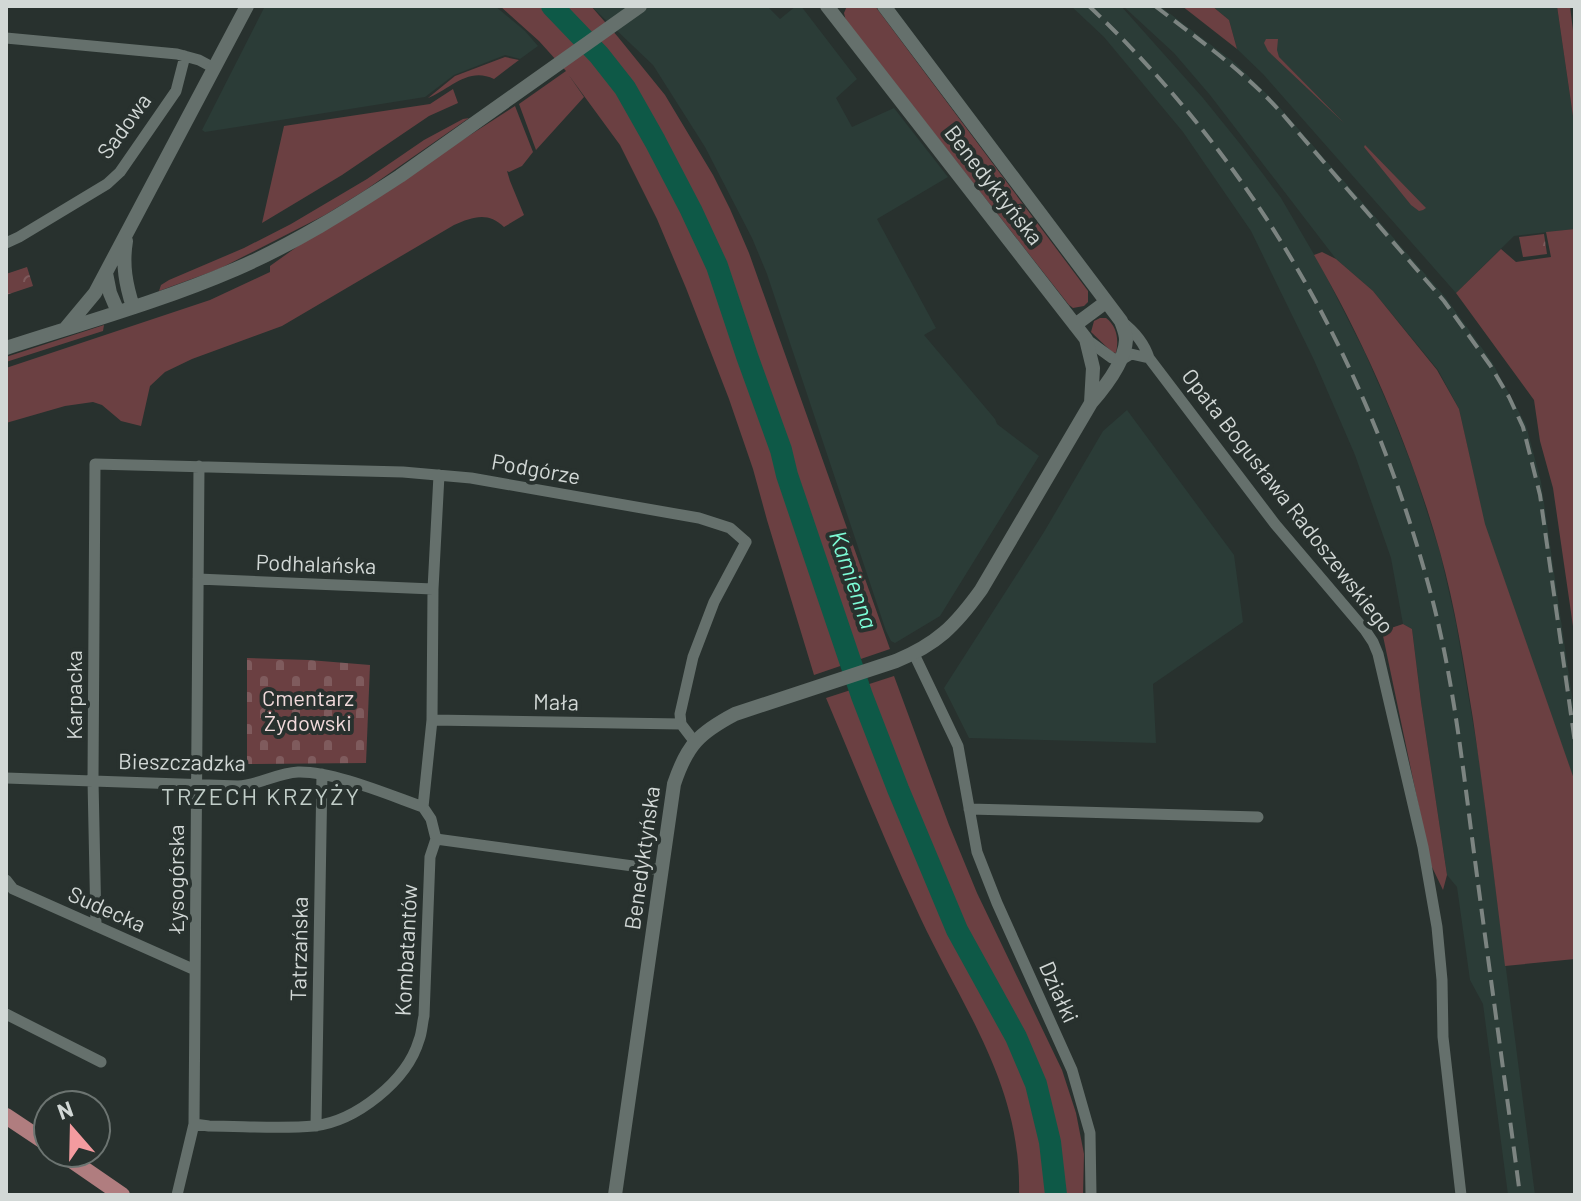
<svg xmlns="http://www.w3.org/2000/svg" width="1581" height="1201" font-family="Barlow,sans-serif">
  <style>
    .built { fill: #2b3c37 }
    .grass { fill: #6b4042 }
    .forest { fill: url(#forest-crowns) }
    .cemetery { fill: url(#cemetery-stones) }
    .lines { fill: none; stroke-linecap: round; stroke-linejoin: round }
    .river { stroke: #0e5947; stroke-width: 22 }
    .street { stroke: #65706c; stroke-width: 11 }
    .secondary { stroke: #65706c; stroke-width: 14 }
    .primary { stroke: #b07d7f; stroke-width: 16 }
    .rail { stroke: #7c8481; stroke-width: 4; stroke-dasharray: 16 8; stroke-linecap: butt }
    .labels { text-anchor: middle; stroke-width: 8; stroke-linejoin: round; paint-order: stroke }
    .street-label { font-size: 22px; fill: #d2d8d6; stroke: #28312e }
    .park-label { font-size: 22px; fill: #f1dadb; stroke: #28312e }
    .water-label { font-size: 24px; font-style: italic; fill: #7cfad5; stroke: #28312e }
    .neighbourhood-label { font-size: 24px; letter-spacing: 2px; fill: #c1cdc8; stroke: #28312e }
  </style>
  <defs>
    <pattern id="forest-crowns" width="20" height="18" patternUnits="userSpaceOnUse" patternTransform="scale(2)"><rect width="20" height="18" fill="#6b4042"/><path d="M2 6a3 3 0 1 1 6 0M12 15a3 3 0 1 1 6 0" fill="none" stroke="#7f5b5d"/></pattern>
    <pattern id="cemetery-stones" width="16" height="16" patternUnits="userSpaceOnUse" patternTransform="scale(2)"><rect width="16" height="16" fill="#6b4042"/><path d="M2 7V4a2 2 0 0 1 4 0v3zM10 15v-3a2 2 0 0 1 4 0v3z" fill="#7f5b5d"/></pattern>
  </defs>
  <rect width="100%" height="100%" fill="#28312e"/>
  <!-- built -->
  <path class="built" d="M265,6H495L525,31L538,46L520,59L505,55L454,75L425,97L205,132L202,130Z
    M591,6H767L780,19L796,6H801L857,79L836,98L852,127L894,108L948,177L877,219L936,328L924,335L995,419L997,424L1039,456L940,616L895,643L891,641L886,631L767,274L752,238L705,147L653,65Z
    M1071,6H1121L1203,98L1241,145L1281,198L1322,268L1365,353L1391,412L1414,471L1440,552L1456,623L1479,758L1535,1195H1508L1483,1004L1470,980L1457,887L1447,875L1421,702L1412,629L1403,624L1391,558L1355,455L1314,360L1251,231L1183,132L1104,37Z
    M1123,6H1160L1235,63L1275,102L1446,298L1492,362L1526,425L1541,482L1575,717V783L1484,523L1459,409L1438,370L1373,291L1336,259L1210,95L1174,53Z
    M1212,6H1557L1575,130V229L1514,236L1456,293L1263,74L1237,49L1229,20Z
    M1127,410L1234,555L1243,622L1153,684L1156,743L969,738L944,688L1044,532L1103,431Z"/>
  <!-- grass -->
  <path class="grass" d="M500,6H591L618,37L665,95L713,175L730,209L749,253L890,649L814,675L767,520L753,469L729,399L686,288L657,219L620,145L568,74L584,97L536,150L519,104L566,71L539,41Z
    M847,6H875L1088,291V302L1084,306L1073,308L1069,305L846,21L844,13Z
    M1182,6H1212L1229,20L1237,49Z
    M1557,6H1570L1575,47V130Z
    M1266,39H1278L1277,50L1279,57L1344,123L1268,51L1264,43Z
    M505,57L519,60L494,79C468,66 449,90 428,98L455,76Z
    M453,89L458,103L429,116L342,175L262,223L284,126L430,104Z
    M515,106L533,152L522,166L509,172L507,171L510,181L524,215L504,227C488,211 472,217 454,225L282,326L192,359L165,372L150,386L141,426L121,421L102,405L93,402L65,406L6,423V368L210,300L270,272V266L298,246Z
    M469,118L364,191L325,215L219,269L159,291L161,285L169,280L244,248L291,224L367,179L424,140L463,119Z
    M1365,145L1426,208L1423,210L1419,211L1411,205L1364,147Z
    M1575,229V640L1553,488L1540,441L1534,400L1456,293L1501,249L1516,262L1551,257L1546,232Z
    M1322,252L1336,259L1373,291L1437,370L1459,409L1485,524L1574,779L1575,959L1505,966C1495,884 1485,801 1473,719C1464,663 1455,606 1440,552C1411,449 1368,348 1314,255Z
    M1100,318H1106C1117,326 1119,340 1116,353L1112,352L1091,332L1094,321Z
    M104,325L103,331L6,362V357Z
    M1403,624L1412,629L1421,702L1447,875L1443,890L1431,865L1383,636L1388,629Z
    M894,676L949,825L977,893L1062,1070L1076,1113L1084,1154L1083,1195H1019C1022,1086 964,1011 920,917C886,845 857,771 826,698Z"/>
  <!-- forest -->
  <path class="forest" d="M1544,234L1547,254L1523,257L1519,237Z
    M27,267L33,286L6,295V274Z"/>
  <!-- cemetery -->
  <path class="cemetery" d="M247,658L309,660L370,665L366,763L247,764Z"/>
  <g class="lines">
    <!-- river -->
    <path class="river" d="M552,6L599,55L625,88L655,141L691,210L717,266L747,356L781,450L787,475L862,696L898,789L957,930L1016,1037L1036,1084L1050,1142L1056,1195"/>
    <!-- street -->
    <path class="street" d="M6,38L177,54L199,60L214,68
      M6,243L19,237L107,184L120,172L176,91L185,56
      M1121,321C1134,331 1144,342 1149,358L1275,524L1365,630L1373,642L1378,654L1423,847L1437,927L1442,980L1443,1037L1461,1195
      M1086,339L1112,358L1121,360L1131,354L1149,358
      M198,579L433,589
      M914,654L958,746L977,852L997,903L1072,1070L1090,1133L1091,1195
      M432,720L681,724
      M6,778L238,786C259,785 277,773 298,772C333,771 389,795 423,807L431,819L436,839
      M423,807L432,720L433,589L439,475
      M969,809L1258,817
      M436,839L662,870
      M6,880L13,889L195,970
      M96,926L93,780L95,464L403,472L471,478L699,518L730,528L746,542L714,602L693,657L680,714L681,724L694,741
      M6,1014L101,1062
      M194,1124L209,1126C243,1126 281,1129 314,1126C356,1121 407,1081 419,1040C422,1033 422,1024 424,1016L430,857L436,839
      M316,1126L322,774
      M177,1195L194,1124L199,466"/>
    <!-- secondary -->
    <path class="secondary" d="M827,6L1086,339L1093,368L1091,403
      M126,241C122,265 126,285 133,307
      M106,273L110,293L118,312
      M1075,325L1106,302
      M65,329L95,293L247,6
      M6,348C83,323 162,301 236,269C294,244 348,210 400,176L640,6
      M615,1195L674,784C687,745 699,733 735,714L896,661C937,644 955,626 981,590L1091,403C1105,387 1125,362 1126,340C1126,333 1123,327 1121,321L884,6"/>
    <!-- primary -->
    <path class="primary" d="M6,1116L48,1144
      M61,1153L122,1195"/>
    <!-- rail -->
    <path class="rail" d="M1089,6C1262,170 1373,372 1433,602C1454,684 1463,769 1474,853C1489,967 1505,1081 1520,1195
      M1155,6C1198,39 1241,69 1278,109L1444,301L1490,365L1509,397L1523,427L1540,495L1575,743"/>
  </g>
  <g class="labels">
    <!-- street labels -->
    <g class="street-label">
      <text transform="translate(124 126) rotate(-54)" y="8">Sadowa</text>
      <text transform="translate(994 185) rotate(52)" y="8">Benedyktyńska</text>
      <text transform="translate(536 469) rotate(10)" y="8">Podgórze</text>
      <text transform="translate(1288 501) rotate(52)" y="8">Opata Bogusława Radoszewskiego</text>
      <text transform="translate(316 564) rotate(2)" y="8">Podhalańska</text>
      <text transform="translate(74 695) rotate(-90)" y="8">Karpacka</text>
      <text transform="translate(556 702) rotate(1)" y="8">Mała</text>
      <text transform="translate(182 762) rotate(1)" y="8">Bieszczadzka</text>
      <text transform="translate(642 858) rotate(-82)" y="8">Benedyktyńska</text>
      <text transform="translate(176 879) rotate(-90)" y="8">Łysogórska</text>
      <text transform="translate(107 909) rotate(24)" y="8">Sudecka</text>
      <text transform="translate(299 949) rotate(-89)" y="8">Tatrzańska</text>
      <text transform="translate(406 950) rotate(-87)" y="8">Kombatantów</text>
      <text transform="translate(1059 992) rotate(66)" y="8">Działki</text>
    </g>
    <!-- park labels -->
    <g class="park-label">
      <text x="308" y="706">Cmentarz<tspan x="308" dy="25">Żydowski</tspan></text>
    </g>
    <!-- water labels -->
    <g class="water-label">
      <text transform="translate(853 580) rotate(71)" y="8">Kamienna</text>
    </g>
    <!-- neighbourhood labels -->
    <g class="neighbourhood-label">
      <text x="261" y="805">TRZECH KRZYŻY</text>
    </g>
  </g>
  <!-- border -->
  <rect width="1581" height="1201" fill="none" stroke="#d2d8d6" stroke-width="16"/>
  <!-- north arrow -->
  <g transform="translate(72 1129) rotate(340)"><circle r="38" fill="#28312e" stroke="#6c7471" stroke-width="2"/>
  <path d="M0-6L14 30L0 20L-14 30Z" fill="#f49b9f"/>
  <text y="-12" font-size="22" font-weight="bold" text-anchor="middle" fill="#d2d8d6">N</text>
  </g>
</svg>
